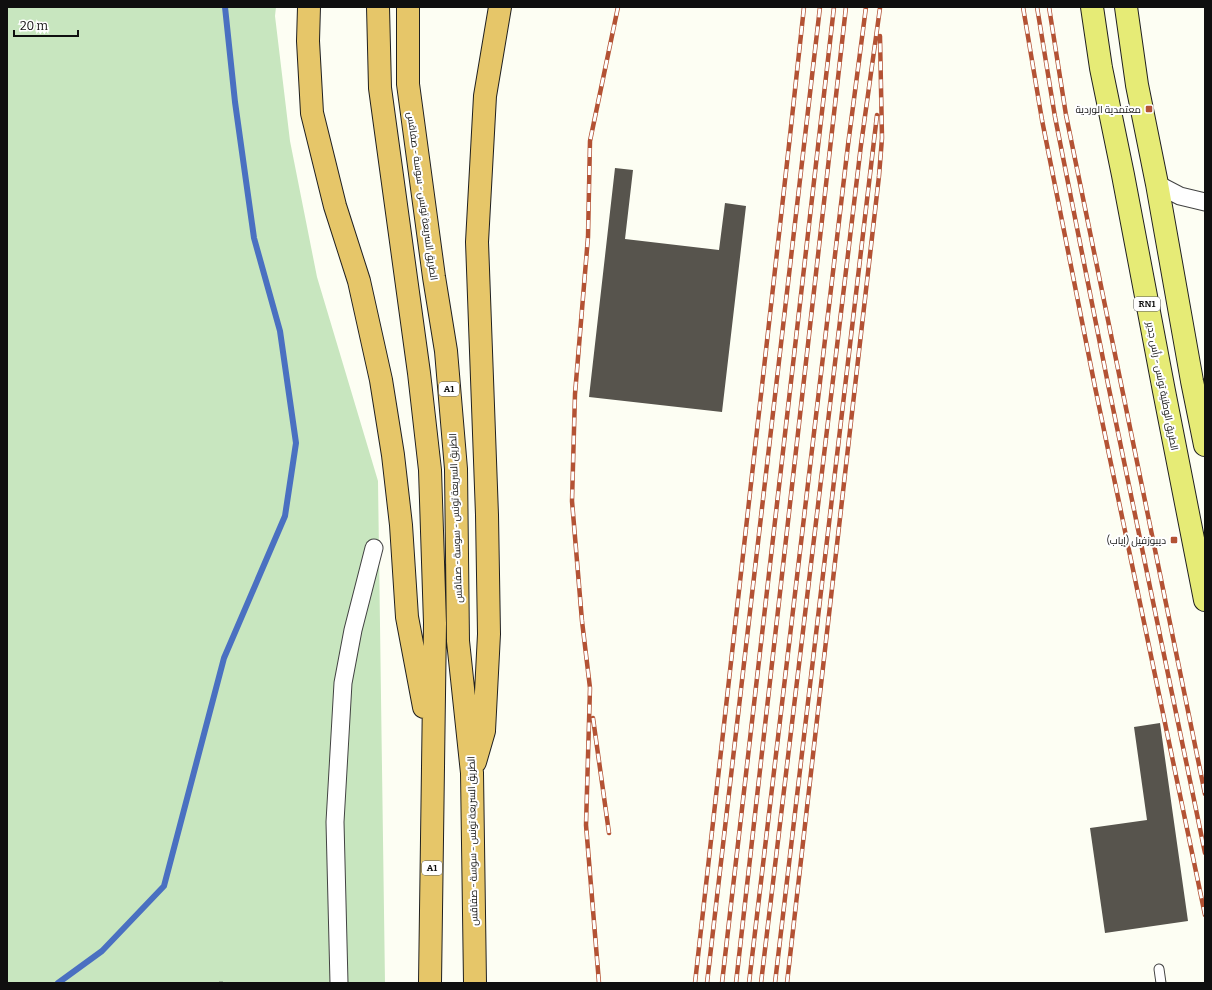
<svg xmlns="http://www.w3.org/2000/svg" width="1212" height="990" font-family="Bitter,Cairo,serif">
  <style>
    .green { fill: #c8e6bf }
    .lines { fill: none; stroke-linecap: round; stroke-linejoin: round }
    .stream { stroke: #4a70c1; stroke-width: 6 }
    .building { fill: #57544d }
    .service-casing { stroke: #424242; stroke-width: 11 }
    .minor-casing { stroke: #424242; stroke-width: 19 }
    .primary-casing { stroke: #202020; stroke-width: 24 }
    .motorway-casing { stroke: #202020; stroke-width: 24 }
    .path { stroke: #313131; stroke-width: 2.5; stroke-dasharray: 4 2; stroke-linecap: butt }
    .service { stroke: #fff; stroke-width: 9 }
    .minor { stroke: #fff; stroke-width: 17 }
    .primary { stroke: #e6eb76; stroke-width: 22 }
    .motorway { stroke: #e6c669; stroke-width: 22 }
    .rail-casing { stroke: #b35234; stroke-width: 4.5 }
    .rail { stroke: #fff; stroke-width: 3; stroke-dasharray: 9; stroke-linecap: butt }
    .poi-dot { fill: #b35234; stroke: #fff; stroke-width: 1.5 }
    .labels { text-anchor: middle; stroke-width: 4; stroke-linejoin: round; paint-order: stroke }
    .shield { fill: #fff; stroke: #575757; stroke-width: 1 }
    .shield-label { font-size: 9px; font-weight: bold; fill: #0f0f0f }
    .poi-label { font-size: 10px; fill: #0f0f0f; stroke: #fff; text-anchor: end }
    .street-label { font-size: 10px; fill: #0f0f0f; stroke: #fff }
  </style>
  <rect width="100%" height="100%" fill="#fdfef3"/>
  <!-- green -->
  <path class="green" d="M7,7H276L275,16L290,141L317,277L378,481L385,983H7Z"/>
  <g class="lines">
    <!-- stream -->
    <path class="stream" d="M58,983L102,951L164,886L224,658L285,516L296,443L280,331L254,238L235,102L225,7"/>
  </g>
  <!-- building -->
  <path class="building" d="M615,168L633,170L625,239L719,250L725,203L746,206L722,412L589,397Z
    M1160,723L1188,921L1105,933L1090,828L1147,820L1134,727Z"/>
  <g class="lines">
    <!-- service casing -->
    <g class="service-casing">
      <path id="service" d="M1159,969L1161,983"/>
    </g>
    <!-- minor casing -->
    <g class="minor-casing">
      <path id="minor" d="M1157,184L1180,196L1205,202
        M339,983L335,822L343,683L353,630L374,548"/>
    </g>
    <!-- primary casing -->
    <g class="primary-casing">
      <path id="primary" d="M1092,7L1101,68L1123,175L1164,391L1205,600
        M1126,7L1137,85L1157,184L1192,381L1205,445"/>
    </g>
    <!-- motorway casing -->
    <g class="motorway-casing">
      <path id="motorway" d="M309,7L308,41L312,113L335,206L359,281L381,380L393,455L401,525L407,617L424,707
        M378,7L380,88L419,373L430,470L435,623L430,983
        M408,7V84L434,277L446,351L456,469L458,641L472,773L475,983
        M475,762L484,731L489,634L487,515L477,242L485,96L500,7"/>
    </g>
    <!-- path -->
    <path class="path" d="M219,983H225"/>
    <!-- service -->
    <use href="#service" class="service"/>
    <!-- minor -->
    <use href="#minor" class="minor"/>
    <!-- primary -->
    <use href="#primary" class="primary"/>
    <!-- motorway -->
    <use href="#motorway" class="motorway"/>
    <!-- rail casing -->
    <g class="rail-casing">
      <path id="rail" d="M1023,7L1042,120L1095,387L1205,915
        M1037,7L1055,117L1108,384L1205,853
        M1049,7L1066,115L1205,794
        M593,718L609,833
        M599,983L586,825L590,688L582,621L572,501L575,394L588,237L590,141L618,7
        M695,983L789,145L804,7
        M707,983L820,7
        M722,983L834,7
        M736,983L846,7
        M749,983L848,145L866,7
        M761,983L861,145L880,8
        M775,983L877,115
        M787,983L879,176L882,138L880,36"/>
    </g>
    <!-- rail -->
    <use href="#rail" class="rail"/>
  </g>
  <!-- markers -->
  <g class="poi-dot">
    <rect x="1145" y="105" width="8" height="8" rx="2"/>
    <rect x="1170" y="536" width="8" height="8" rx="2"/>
  </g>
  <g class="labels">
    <!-- shield labels -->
    <g class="shield">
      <rect x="1134" y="297" width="26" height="14" rx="3"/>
      <rect x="439" y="382" width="20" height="14" rx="3"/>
      <rect x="422" y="861" width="20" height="14" rx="3"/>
    </g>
    <g class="shield-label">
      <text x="1147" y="307">RN1</text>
      <text x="449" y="392">A1</text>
      <text x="432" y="871">A1</text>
    </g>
    <!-- poi labels -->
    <g class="poi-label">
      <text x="1141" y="113">معتمدية الوردية</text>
      <text x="1166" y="544">ديبوزفيل (إياب)</text>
    </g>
    <!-- street labels -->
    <g class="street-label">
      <text transform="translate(423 196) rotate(82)" y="4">الطريق السريعة تونس - سوسة - صفاقس</text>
      <text transform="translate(1163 386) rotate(79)" y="4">الطريق الوطنية تونس - رأس جدير</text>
      <text transform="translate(455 518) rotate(-92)" y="4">الطريق السريعة تونس - سوسة - صفاقس</text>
      <text transform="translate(472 841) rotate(-91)" y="4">الطريق السريعة تونس - سوسة - صفاقس</text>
    </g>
  </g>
  <!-- border -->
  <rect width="1212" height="990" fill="none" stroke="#0f0f0f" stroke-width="16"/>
  <!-- scale -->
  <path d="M14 30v6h64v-6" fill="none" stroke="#0f0f0f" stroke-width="2"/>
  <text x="20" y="30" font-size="12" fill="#0f0f0f" stroke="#ffffff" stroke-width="3" paint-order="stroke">20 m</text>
</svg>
